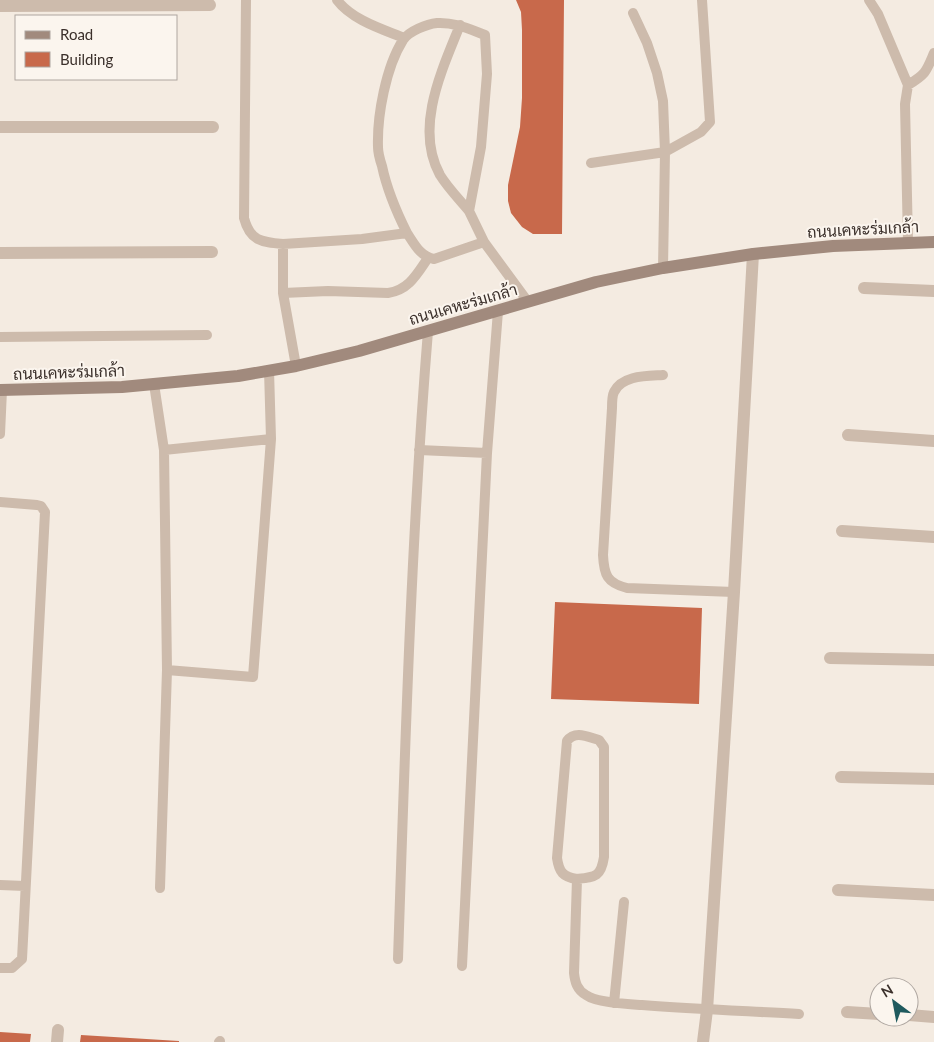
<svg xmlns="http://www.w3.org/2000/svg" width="934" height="1042" font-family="Lato,Sarabun,sans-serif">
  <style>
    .building { fill: #c8694b }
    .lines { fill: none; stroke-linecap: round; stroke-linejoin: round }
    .lane { stroke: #cdbbac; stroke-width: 10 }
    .street { stroke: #cdbbac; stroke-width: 12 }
    .secondary { stroke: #a18a7d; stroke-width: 12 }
    .labels { text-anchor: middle; stroke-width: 4; stroke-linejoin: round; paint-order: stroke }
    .street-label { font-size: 16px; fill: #3b302b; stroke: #fbf5ee }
  </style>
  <rect width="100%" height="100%" fill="#f4ebe1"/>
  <!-- building -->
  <path class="building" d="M516,0H564L562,234H533L522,227L511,213L508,201V185L520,127L522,98V30L521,12Z
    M555,602L702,608L699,704L551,699Z
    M0,1032L31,1034L30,1042H0Z
    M81,1035L179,1041V1042H80Z"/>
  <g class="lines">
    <!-- lane -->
    <path class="lane" d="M246,0L244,218C250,241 261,242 283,244
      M337,0C352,20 382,29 404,38
      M869,0L878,14L908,85L905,104L908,242
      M633,13L647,43L657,73L663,101L665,152L663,268
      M460,25C442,70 414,128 440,175C448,188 459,199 469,211
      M908,85C926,74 926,72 934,53
      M591,163L665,152L701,132L710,122L702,0
      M407,233C415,245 420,256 434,259L484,242
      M283,293L328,291L388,293C409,290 417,274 428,258
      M0,337L207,335
      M296,366L283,293V244L362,239L407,233C396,211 387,190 382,166C380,160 378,153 378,147C377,115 386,67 403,40C409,31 427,24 437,23C454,22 469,29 485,35L487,74L481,147L469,211L484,242L528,302
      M663,375C648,376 622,375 614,392C612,396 612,403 612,408L603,555C604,575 607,583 627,588L734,592
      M154,384L164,450L167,670L253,677L271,439L269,370
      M0,434L2,390
      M164,450L271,439
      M419,450L487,453
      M0,502L37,505L41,506L45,512L22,959L12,968H0
      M577,879C595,877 601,877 604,857V747L599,740C588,737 575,730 567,741L557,858C559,872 563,877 577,879L574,973C575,982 577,990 586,995C597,1003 628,1004 642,1005C694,1009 746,1011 799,1014
      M0,885L25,886
      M160,888L167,670
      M398,959C405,749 411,540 428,331
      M462,966L487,453L498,311
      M614,1003L624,902
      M219,1042L220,1041"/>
    <!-- street -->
    <path class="street" d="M0,6L210,5
      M0,127H213
      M0,253L212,252
      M864,288L934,291
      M848,435L934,441
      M842,531L934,537
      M830,658L934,660
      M841,777L934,779
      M838,890L934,895
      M847,1012L879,1014
      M909,1015L934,1017
      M57,1042L58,1030
      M703,1042L707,1010L734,592L753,254"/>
    <!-- secondary -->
    <path class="secondary" d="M0,390L122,387L238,376L296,366L359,351L596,282L663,268L753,254L833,246L934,242"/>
  </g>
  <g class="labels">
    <!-- street labels -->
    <g class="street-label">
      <text transform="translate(863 229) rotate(-3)" y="6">ถนนเคหะร่มเกล้า</text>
      <text transform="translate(463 304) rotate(-16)" y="6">ถนนเคหะร่มเกล้า</text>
      <text transform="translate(69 372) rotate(-2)" y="6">ถนนเคหะร่มเกล้า</text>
    </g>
  </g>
  <!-- legend -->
  <rect x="15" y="15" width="162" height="65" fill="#fbf5ee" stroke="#aea6a0"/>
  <rect x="25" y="31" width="25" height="8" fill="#a18a7d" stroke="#aea6a0"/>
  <text x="60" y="40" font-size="15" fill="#3b302b">Road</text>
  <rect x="25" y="52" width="25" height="15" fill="#c8694b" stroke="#aea6a0"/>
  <text x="60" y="65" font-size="15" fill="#3b302b">Building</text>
  <!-- north arrow -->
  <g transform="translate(894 1002) rotate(328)"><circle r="24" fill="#fbf5ee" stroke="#aea6a0"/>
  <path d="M0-4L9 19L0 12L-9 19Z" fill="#1f5a5e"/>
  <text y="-8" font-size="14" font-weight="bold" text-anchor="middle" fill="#3b302b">N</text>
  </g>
</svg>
